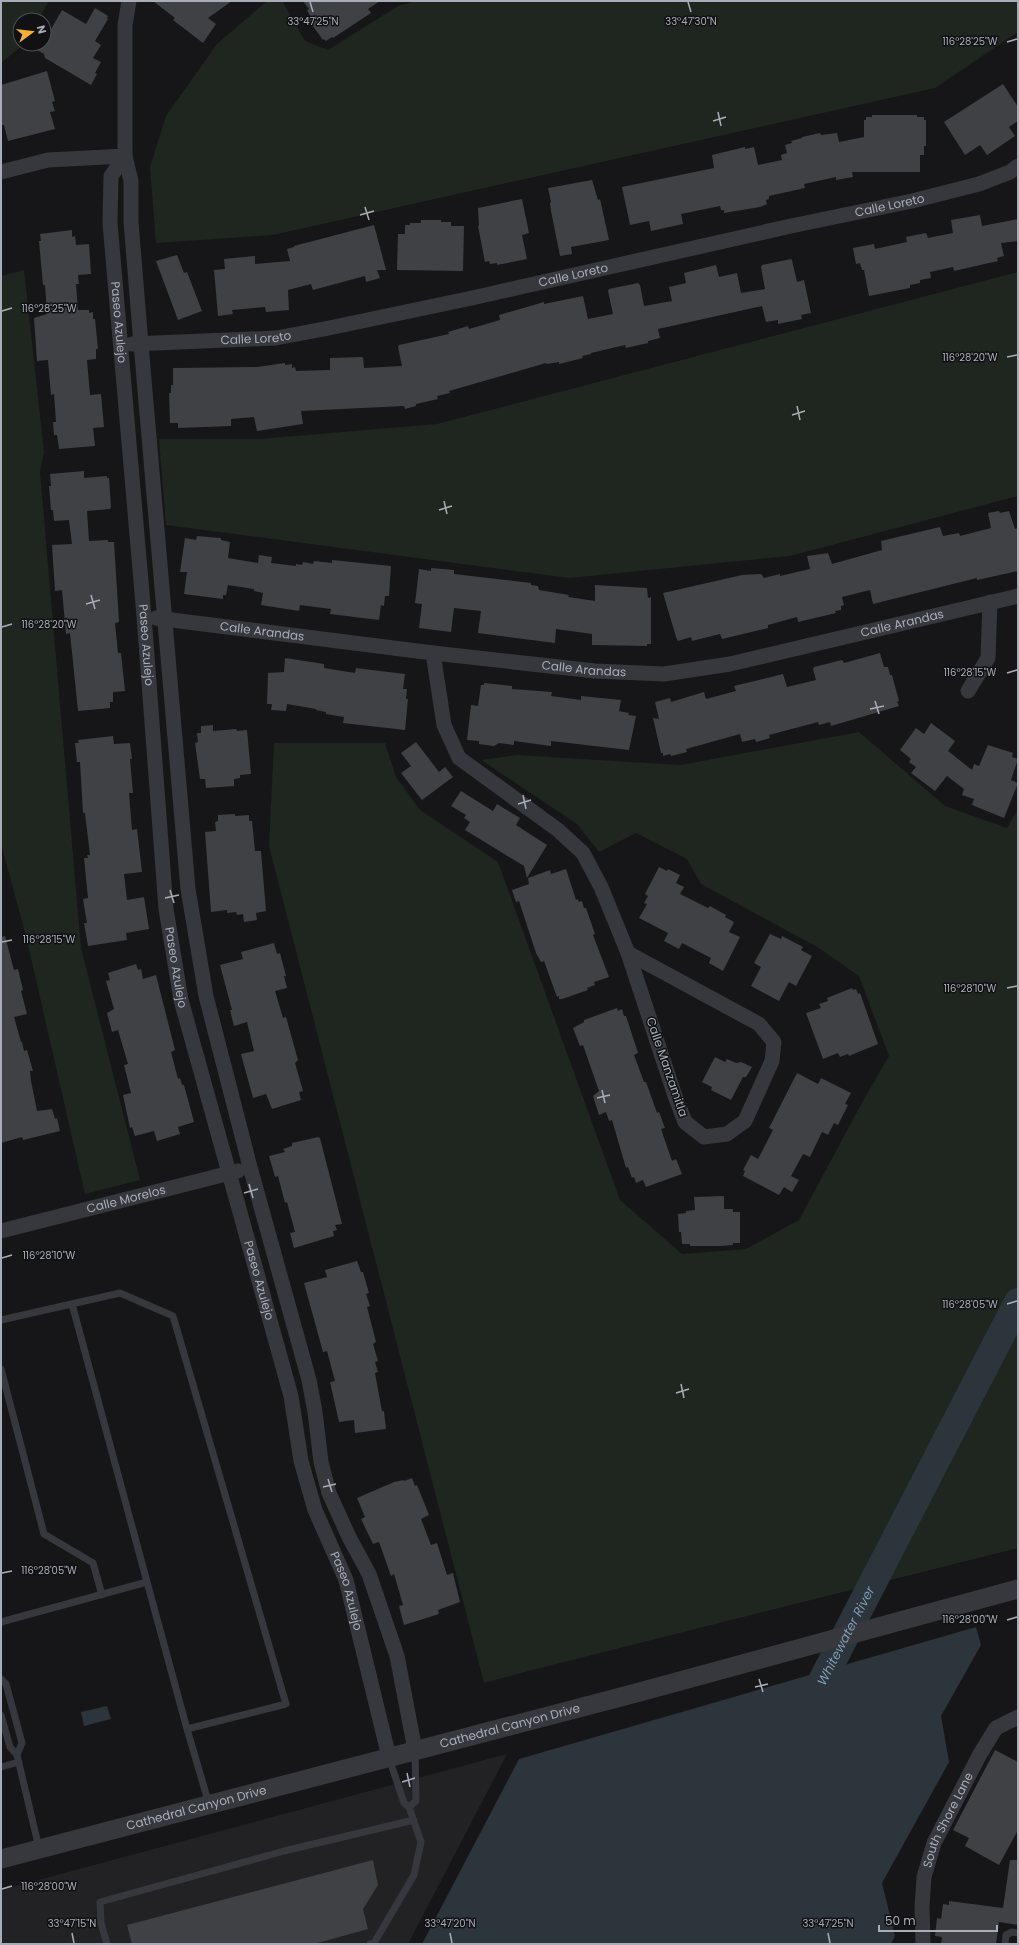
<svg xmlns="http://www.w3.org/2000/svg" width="1019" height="1945" font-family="Poppins,sans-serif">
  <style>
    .built { fill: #222225 }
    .green { fill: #1e261f }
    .water { fill: #2c353c }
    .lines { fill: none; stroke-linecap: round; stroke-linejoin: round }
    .river { stroke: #2c353c; stroke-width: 28 }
    .building { fill: #404145 }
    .service { stroke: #37383d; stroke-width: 7 }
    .minor { stroke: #37383d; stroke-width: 15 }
    .tertiary { stroke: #37383d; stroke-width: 19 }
    .ticks { fill: none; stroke: #a8adb8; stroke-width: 1.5 }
    .labels { text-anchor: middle; stroke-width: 3; stroke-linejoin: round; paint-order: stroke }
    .street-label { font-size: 12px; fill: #a8adb8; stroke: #111113 }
    .water-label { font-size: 13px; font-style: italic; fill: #7f9bb3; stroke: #111113 }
    .ticks-label { font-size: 10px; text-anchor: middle; fill: #a8adb8; stroke: #111113; stroke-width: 3; stroke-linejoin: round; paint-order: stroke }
  </style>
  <rect width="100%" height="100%" fill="#161618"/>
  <!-- built -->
  <path class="built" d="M507,1754L408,1944H1V1890Z"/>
  <!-- green -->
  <path class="green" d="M1,1H49L38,20H20V44H24L1,63Z
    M267,1H282L305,41L328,50L398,6L416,1H1018V32L935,88L273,235L156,243L150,167L166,116L217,44Z
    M24,270L44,452L40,472L81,948L140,1180L85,1194L26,936L1,844V276Z
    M1018,272V496L790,556L569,578L166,525L159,439H259L437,424Z
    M859,732L945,806L1007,828L1018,809V1548L536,1669L484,1683L269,846L274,743H385L396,777L420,810L498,862L620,1200L682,1254L746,1249L799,1220L864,1099L889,1056L859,976L819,948L701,884L687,859L636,833L599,852L577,824L481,760L517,755L680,765Z"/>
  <!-- water -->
  <path class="water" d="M976,1627L981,1645L941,1716L949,1762L882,1883L895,1936L891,1944H422L519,1759Z
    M107,1706L111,1719L84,1726L81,1712Z"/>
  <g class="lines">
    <!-- river -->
    <path class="river" id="s1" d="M810,1704L1018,1302"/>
  </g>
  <!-- building -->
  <path class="building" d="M153,1H232L208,18L216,24L203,43L173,20L175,18Z
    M303,1H380L368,9L371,13L333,38L332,37L326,41L324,39L323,40L307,18L310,16L307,10L309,9Z
    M95,8L108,16L107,18L108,19L95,41L101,45L93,58L101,62L95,73L97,74L91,85L45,58L44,54L27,44H44V27L50,31L62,10L86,24Z
    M47,71L55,101L52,102L55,111L50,112L55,129L8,141L4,125H1V85Z
    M1003,84L1018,107V121L1009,127L1015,136L987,155L980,145L965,155L944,122Z
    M872,115H917V117H924V120H926V146H924V155H920V172H852L853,177L836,180V177L804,184L805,188L769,196V199L766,200L767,204L760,207L724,213V210H721L720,206L681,214L683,224L651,231L649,221L630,225L622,187L714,168L712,155L745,147V149L754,147L758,165L782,160L781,155L787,153L785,145L792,143L791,141L802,138V137L820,133L821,135L837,133L839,142L864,137V120H866V117H872Z
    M592,180L598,200L600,199L609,240L571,247L572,254L560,256L551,211L550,203L551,202L548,188Z
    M522,199L529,233L522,235L527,259L497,265V263L490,264L489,261L485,262L478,226H479L478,208Z
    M980,215L982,226L1018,219V241L1001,243L1004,256L997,258L998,261L954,271L953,267L930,272L931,278L920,280V283L910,285V288L869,296L864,270H862L860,263L856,264L853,248L874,244L875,249L907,242L906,237L926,233L928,238L953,233L951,220Z
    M421,220H441V222H451V226H464L463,271L397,270L398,234H405V225H410V223H421Z
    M374,225L386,270H377L380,278L366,282L365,276L313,290L311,284L288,290L289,310L266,312L265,307L232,310L233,314L218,316L214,270L225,269L224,259L255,256V264L290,261L287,249L294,247V246Z
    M72,230V237L75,236L76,245L89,244L91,274L78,275L79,284H76L78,310H89V313L93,312V319H95L98,349H96V359L87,360L90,395L101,394L104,427L93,428L95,446L59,449L57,435H54L53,422H56L54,394L51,395L48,360L37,361L34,318L47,314L45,285H43L39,241H41L40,234Z
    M177,255L184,273L187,272L202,311L178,320L156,261Z
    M791,259L792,260L797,282L804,280L811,313L801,315L802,319L778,324V320L766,322L762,306L658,329L660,338L648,341V343L626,348L625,345L591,353V354L582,356L583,358L559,364V362L547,364L546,363L449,391L450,393L437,396L438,399L416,404V406L405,409L404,406L301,411L303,424L257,431L254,417L231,419V426L178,428V423H170L169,393H171V385H173V368L257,367L285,363V365L292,364V368L295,367L296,371L330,370V358L363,357L364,368L402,366L398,347L399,345L449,334L448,332L468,326L469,329L500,320L499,315L544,302V304L583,296L588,319L613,314L608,291L609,289L638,283L640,285L644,306L672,301L669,287L686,283L684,273L716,265L719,277L737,273L741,293L765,289L761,267L762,265Z
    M84,471V478L107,476V478H109L111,507L110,509L87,511L89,541L108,540V542H114L119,622L115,623L118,653H121L125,691L113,692V702H110V708L78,711L70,633L66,634L62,590L55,591L52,545L72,544L69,520L54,521L53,510H51L49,486H51L50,474Z
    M999,511L1000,513L1009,511L1015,529L1018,528V571L977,580V578L873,604L870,590L842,597L844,605L841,606V610L835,611L836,613L798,622L797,617L768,625V628L722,639L720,634L692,641L691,637L678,641L676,637L663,593L742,575L761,574L764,578L780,574V576L810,569L807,556L828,553L832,564L882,550L881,541L940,527L943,536L959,533L960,536L991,528L988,513Z
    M197,536L221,538V540L230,542L228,558L258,563L259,555L272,557L271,563L296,566V564L302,565L303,562L313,564L314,561L332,563V560L391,566L389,596H385L384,606L381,605L379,620L330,614L331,609L300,605L299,611L261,605L263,593L254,591V589L228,585L226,595H223V599L184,594L187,572H180L185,538L196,540Z
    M431,568L454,570V574L531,583V585L538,586L539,590L569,595L568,597L595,601V585L647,588L648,598L651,597V644H647V646L592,645V634L556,629L555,643L478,633L481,611L454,608L451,632L419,628L422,604L415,603L419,569L431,571Z
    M880,653L884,667H888L890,675H892L899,701L897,702L899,706L831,726L830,722L819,725L818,722L769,735L770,738L756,742L755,739L742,742L740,734L686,749L687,752L671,756L670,754L663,756V753H661L653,718L659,719L655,702L670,698L671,702L704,692L706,699L736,691L734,686L783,674L787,687L816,680L813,669L814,667L842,660L844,663Z
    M285,658L324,664V668L355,673L356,668L405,674L403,689H407L406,699H408L405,730L343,723L344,717L326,714V712L316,710V709L287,704L286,711L271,710L272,704H267L268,673L284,672Z
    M484,683L512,686V689L552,692L551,696L581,700V696L621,700L619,711L629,713L628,715L636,716L629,750L551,741V746L514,741V745L499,743L494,746L479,744V741L467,740L471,705L478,706L481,685H484Z
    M931,723L955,741L948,751L972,770L974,764L979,766L988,745L1013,753L1012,757L1018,759L1011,780L1018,783L1004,818L972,805L974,799L962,795L964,789L947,776L935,791L911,773L916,767L909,762L911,759L900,750L916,728L924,734Z
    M213,725V731L236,729L237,731L247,730L251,774L240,775V778L234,779V786L206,788L205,779H200L195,743L198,742L197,733H201V726Z
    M113,736L114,744L130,743L132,759H130L133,793H129L132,830L137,829L142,872L124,874L127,900L144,897L149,929L126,933L127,940L88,946L84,923H87L83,899L88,898L84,858H88L87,855H90L85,813H83L80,762H77L75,743H79L78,740Z
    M416,742L439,772L445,767L453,777L422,800L401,773L411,766L401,753Z
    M461,791L493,811L497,804L520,818L516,825L547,845L527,878L524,866L465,830L470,822L464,818L466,815L451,806Z
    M235,814V816L249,815V821H252L255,851H261L266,911L256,913L257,920L244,922L243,914L237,915L236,912L227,913V910L211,912L205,832L216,831L215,822L218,821V815Z
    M659,867L667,871L668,869L680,875L676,883L684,887L680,894L708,908L710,906L726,915L725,917L734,922L729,932L740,937L723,971L709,963L711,958L682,943L679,949L664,941L668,933L639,918L647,904L644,903L648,896L645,894Z
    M566,869L576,900L578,899L579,902L582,901L584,908H586L595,934L593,935L609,977L594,982L595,985L587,988L588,990L562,999H559V996L557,997L544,961L541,962L536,953L519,901L516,902L512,890L529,884L528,878L550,870L551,874Z
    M770,934L781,939L782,936L803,947L801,950L812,956L796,986L789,982L779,1001L751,986L761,967L754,963Z
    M5,936L14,970L18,969L23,990L21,991L27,1014L14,1017L21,1042H22L24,1051L27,1050L33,1071H30L31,1081L37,1111L52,1109L55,1119L57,1118L60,1131L23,1140L22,1137L1,1143V937Z
    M274,943L277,954L280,953L286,976H284L287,988L275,991L283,1018L286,1017L298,1060L295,1063L303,1091L299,1092L301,1100L272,1109L266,1094L253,1098L241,1054L254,1051L247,1022L234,1026L230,1010H232L220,965L243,959L241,952Z
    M136,964L138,970L141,969L143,979L156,975L175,1050L171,1052L178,1079L180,1078L182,1085H184L194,1122L178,1127L180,1134L157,1141L154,1131L135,1136L132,1127L130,1128L123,1095L131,1093L124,1065L128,1064L118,1030L112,1032L107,1013L114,1009L106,981L110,980L108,973Z
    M852,988L853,990L856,989L858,994L860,993L878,1044L849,1056L848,1054L840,1057L838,1053L823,1059L806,1013L821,1008L819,1004L828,1001L827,998Z
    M617,1008L618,1011L622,1009L624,1016H626L638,1053L634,1055L644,1082H646L657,1113L659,1112L665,1128L661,1129L672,1161L676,1159L682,1174L646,1187L643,1180L636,1183L634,1177L632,1178L628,1167L626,1168L612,1120L609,1121L606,1112L599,1115L593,1096L599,1091L583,1045L580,1046L573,1028L584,1022V1020Z
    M715,1057L725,1062L727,1059L736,1063L741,1062L752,1067L746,1077H743L731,1100L711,1090L712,1087L702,1082Z
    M797,1073L818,1084L821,1078L851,1093L845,1104L848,1105L838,1125L834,1123L828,1135L822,1132L810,1157L803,1154L791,1176L799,1180L792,1192L784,1187L779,1195L743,1176L745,1171L743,1170L751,1155L758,1159L773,1130L769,1128Z
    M318,1137L320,1138L342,1224L335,1225L337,1230L333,1231L334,1236L294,1248L290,1233L295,1232L287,1202L285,1203L278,1176L275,1177L269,1156L285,1152L283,1149L292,1146V1143Z
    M724,1196V1209H733V1212H740V1243H733V1245L721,1246H690V1244H682L681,1232H679L678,1214L686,1213V1211L695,1210L694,1197Z
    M357,1261L361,1272H363L369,1293L366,1294L370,1306L367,1307L376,1342L373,1344L378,1361L375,1362L378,1372L375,1373L382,1411H384L386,1429L355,1433L354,1420L339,1422L330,1382L335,1381L327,1351L323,1352L304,1283L327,1277L325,1270Z
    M412,1478L415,1486L417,1485L429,1515L421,1519L431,1545L437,1543L447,1575L453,1573L460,1602L438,1610L439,1614L404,1625L399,1606L403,1605L394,1574L391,1576L379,1542L373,1544L361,1519L365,1517L357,1498L394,1482L404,1480V1481Z
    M995,1750L1018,1762V1830L999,1865L965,1846L969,1838L953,1830Z
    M373,1860L378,1885L363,1909L368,1929L314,1944H132L127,1925Z
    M1010,1860H1018V1925L999,1922L996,1944H941L942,1937L935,1936L937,1918L941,1919L943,1904L949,1905V1901L1003,1908Z"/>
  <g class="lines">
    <!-- service -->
    <path class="service" d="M72,1304L147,1582
      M1,1320L120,1293L173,1316L286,1704L187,1729L209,1804
      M1,1369L44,1534L93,1563L102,1595
      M1,1622L147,1582L187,1729
      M1,1679L6,1684L22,1743L17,1755
      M1,1715L10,1747L17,1755L39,1848
      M1,1767L19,1762
      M409,1807L416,1801L415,1752
      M107,1944L101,1923L100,1902L284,1851L414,1820
      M370,1944L374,1943L414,1875L421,1842L409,1807L404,1803L389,1758
      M1005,1944L1006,1935L1012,1932L1018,1933"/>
    <!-- minor -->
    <g class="minor">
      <path d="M129,1L125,25V156L131,181V222L141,344L188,889L206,996L250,1167L309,1380L315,1412L321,1462L329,1493L349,1537L369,1574L397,1656L415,1750"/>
      <path id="s2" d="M125,156L111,176L110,223L144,616L166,909L181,1000L291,1396L301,1461L315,1510L346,1580L389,1757"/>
      <path d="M1,172L48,160L125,156"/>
      <path id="s3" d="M132,344L276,338L329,328L472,298L791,226L912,201L979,184L1010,172L1018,166"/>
      <path id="s4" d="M156,618L433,653L595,671L664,674L730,664L1018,596"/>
      <path d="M433,653L444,725L459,758L558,830L583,853L601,887L628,953"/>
      <path d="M968,691L988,658L990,602"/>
      <path d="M628,953L759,1024L774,1042L772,1061L745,1121L727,1134L704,1137L685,1122L675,1096Z"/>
      <path id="s5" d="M1,1231L238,1171"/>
      <path id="s6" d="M923,1944L922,1907L924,1877L934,1843L980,1754L996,1728L1018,1717"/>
    </g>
    <!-- tertiary -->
    <path class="tertiary" id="s7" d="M1,1859L636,1693L1018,1589"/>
  </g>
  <!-- ticks -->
  <path class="ticks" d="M310,2L313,12M688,2L691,12M1007,42L1017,39M718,112L721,126M713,121L726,117M365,207L369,220M360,215L374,211M2,311L12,308M1007,357L1017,355M797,406L800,420M792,415L805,411M444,501L447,514M439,510L452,506M91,595L95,609M86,604L100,600M2,627L12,624M1007,673L1017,670M875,701L879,714M870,709L884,706M523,795L526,809M518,804L531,800M170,890L174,903M165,898L179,895M2,942L12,940M1007,988L1017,986M602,1090L605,1103M597,1098L610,1095M249,1184L253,1198M244,1193L258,1189M2,1258L12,1255M1007,1304L1017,1301M681,1384L684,1398M676,1393L689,1389M328,1479L332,1492M323,1487L336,1484M2,1573L12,1571M1007,1620L1017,1617M759,1679L763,1692M755,1687L768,1684M407,1773L410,1787M402,1782L415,1778M2,1889L12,1886M72,1933L74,1943M450,1933L452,1943M828,1933L830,1943"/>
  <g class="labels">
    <!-- street labels -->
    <g class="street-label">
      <text dy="4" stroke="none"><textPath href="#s3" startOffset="772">Calle Loreto</textPath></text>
      <text dy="4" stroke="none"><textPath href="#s3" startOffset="448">Calle Loreto</textPath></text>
      <text dy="4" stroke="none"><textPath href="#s2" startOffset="171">Paseo Azulejo</textPath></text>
      <text dy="4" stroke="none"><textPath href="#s3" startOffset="124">Calle Loreto</textPath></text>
      <text dy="4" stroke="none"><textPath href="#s4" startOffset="755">Calle Arandas</textPath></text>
      <text dy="4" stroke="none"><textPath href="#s4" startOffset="107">Calle Arandas</textPath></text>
      <text dy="4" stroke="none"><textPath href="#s2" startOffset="495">Paseo Azulejo</textPath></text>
      <text dy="4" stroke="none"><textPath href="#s4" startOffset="431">Calle Arandas</textPath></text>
      <text dy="4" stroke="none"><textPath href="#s2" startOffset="819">Paseo Azulejo</textPath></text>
      <text transform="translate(667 1067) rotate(71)" y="4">Calle Manzamitla</text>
      <text dy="4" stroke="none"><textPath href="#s5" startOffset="129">Calle Morelos</textPath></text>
      <text dy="4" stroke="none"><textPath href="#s2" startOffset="1143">Paseo Azulejo</textPath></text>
      <text dy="4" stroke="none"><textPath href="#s2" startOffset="1467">Paseo Azulejo</textPath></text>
      <text dy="4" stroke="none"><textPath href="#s7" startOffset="526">Cathedral Canyon Drive</textPath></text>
      <text dy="4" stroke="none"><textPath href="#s7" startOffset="202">Cathedral Canyon Drive</textPath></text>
      <text dy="4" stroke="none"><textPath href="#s6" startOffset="129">South Shore Lane</textPath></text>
    </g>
    <!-- water labels -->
    <g class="water-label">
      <text dy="5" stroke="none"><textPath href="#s1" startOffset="77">Whitewater River</textPath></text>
    </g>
  </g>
  <g class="ticks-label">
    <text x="313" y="25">33°47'25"N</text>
    <text x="691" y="25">33°47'30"N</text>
    <text x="970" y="45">116°28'25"W</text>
    <text x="49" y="312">116°28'25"W</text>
    <text x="970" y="361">116°28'20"W</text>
    <text x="49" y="628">116°28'20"W</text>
    <text x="970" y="676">116°28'15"W</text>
    <text x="49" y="943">116°28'15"W</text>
    <text x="970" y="992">116°28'10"W</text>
    <text x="49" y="1259">116°28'10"W</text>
    <text x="970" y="1308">116°28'05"W</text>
    <text x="49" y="1574">116°28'05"W</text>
    <text x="970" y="1623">116°28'00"W</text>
    <text x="49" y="1890">116°28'00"W</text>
    <text x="72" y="1927">33°47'15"N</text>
    <text x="450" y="1927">33°47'20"N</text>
    <text x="828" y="1927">33°47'25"N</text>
  </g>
  <!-- border -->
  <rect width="1019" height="1945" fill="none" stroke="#a8adb8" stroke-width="4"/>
  <!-- north arrow -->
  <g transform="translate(32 32) rotate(75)"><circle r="19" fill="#111113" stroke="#4d4f55"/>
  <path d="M0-3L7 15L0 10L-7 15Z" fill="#f2b134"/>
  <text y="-6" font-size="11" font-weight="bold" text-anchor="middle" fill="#a8adb8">N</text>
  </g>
  <!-- scale -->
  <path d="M879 1925v6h118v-6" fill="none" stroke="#a8adb8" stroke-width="2"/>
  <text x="885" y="1925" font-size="12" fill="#a8adb8" stroke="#111113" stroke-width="3" paint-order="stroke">50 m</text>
</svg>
